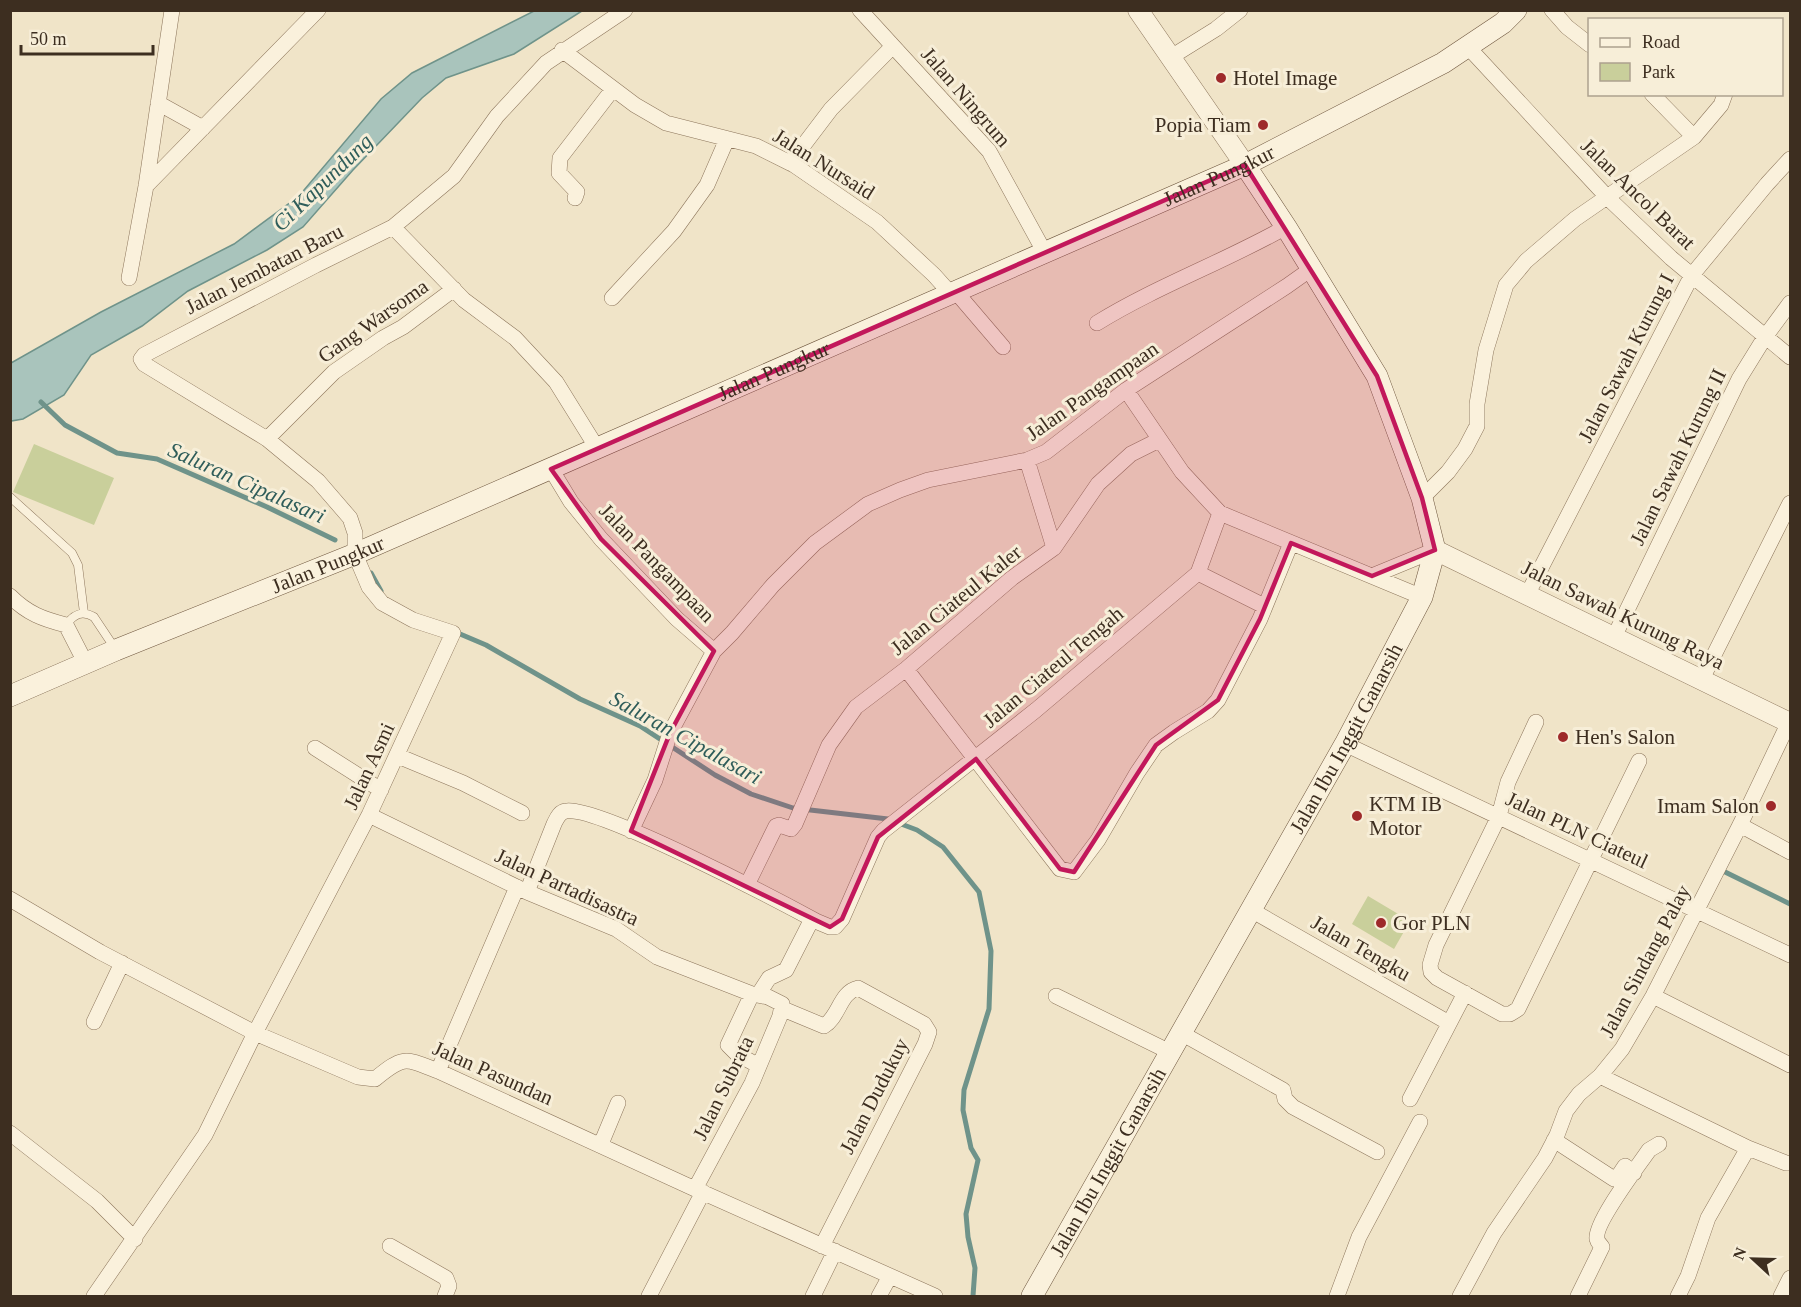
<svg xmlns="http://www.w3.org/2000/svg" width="1801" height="1307" font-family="Georgia,serif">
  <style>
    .green { fill: #c9cf9b }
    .water { fill: #a9c4bc; stroke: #6f938a; stroke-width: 1.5 }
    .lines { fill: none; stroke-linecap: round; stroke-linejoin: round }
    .stream { stroke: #6f938a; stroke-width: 5 }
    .service-casing { stroke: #8d765c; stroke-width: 9 }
    .minor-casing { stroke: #8d765c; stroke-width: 16 }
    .tertiary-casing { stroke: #8d765c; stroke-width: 21 }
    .secondary-casing { stroke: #6f573f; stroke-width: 22 }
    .service { stroke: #faf1dc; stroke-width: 8 }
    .minor { stroke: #faf1dc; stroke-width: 15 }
    .tertiary { stroke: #faf1dc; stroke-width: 20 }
    .secondary { stroke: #faf1dc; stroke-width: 21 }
    .marked { fill: #c2185b; fill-opacity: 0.2; stroke: #c2185b; stroke-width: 4.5; stroke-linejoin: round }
    .poi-dot { fill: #9e2a2b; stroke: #f7eed8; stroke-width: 2 }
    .labels { text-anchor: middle; stroke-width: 6; stroke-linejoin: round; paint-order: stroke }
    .poi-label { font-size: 21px; fill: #3d2e20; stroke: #f7eed8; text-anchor: start }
    .street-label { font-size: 21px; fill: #3d2e20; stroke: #f7eed8 }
    .water-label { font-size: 22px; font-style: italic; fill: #2f5d5a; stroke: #f7eed8 }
  </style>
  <rect width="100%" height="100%" fill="#f0e4c8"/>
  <!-- green -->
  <path class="green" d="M34,444L114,478L94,525L13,492Z
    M1368,896L1410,921L1394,949L1352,924Z"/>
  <!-- water -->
  <path class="water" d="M534,11H582L514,54L446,78L422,98L353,170L303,227L267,250L188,291L142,326L91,355L64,395L23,419L11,421V363L101,312L234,244L299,196L381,99L412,73Z"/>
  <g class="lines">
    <!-- stream -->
    <path class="stream" d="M41,402L65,425L117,453L157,459L267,507L335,540
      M371,573L381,591
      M453,631L486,645L580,699L640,726L715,775L751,794L793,808L888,819L917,830L943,847L979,892L991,951L989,1009L964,1090L963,1110L971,1148L978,1160L966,1214L968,1237L975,1268L973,1296
      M1721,870L1790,904"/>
    <!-- service casing -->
    <g class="service-casing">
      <path id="service" d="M10,497L72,553L78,565L84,613
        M66,625C74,614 82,610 94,617L114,647"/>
    </g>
    <!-- minor casing -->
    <g class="minor-casing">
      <path id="minor" d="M860,10L989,151L1045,253
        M1552,10L1567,27L1590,45
        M1468,47L1608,198L1671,258L1790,357
        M562,50L635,105L666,123L756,146L794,165L877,222L934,275L951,294
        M1171,57L1216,29L1240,10
        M1652,94L1694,137
        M158,103L203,128
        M790,163L831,109L893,46
        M146,186L318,10
        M575,198L577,192L559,173L560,158L613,89
        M393,227L464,300L515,338L556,382L597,448
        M129,278L146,186L172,10
        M956,292L1003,347
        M612,298L674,231L707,185L727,139
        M1097,323C1157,286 1224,262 1286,227
        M1126,390L1182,472L1220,513L1422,597
        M267,439L334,372L383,338L403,327L454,289
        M1027,460L1054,548
        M551,469L571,502L601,539L677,619L714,651
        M1422,498L1448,472L1465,449L1477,426V404L1486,350L1506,285L1526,261L1575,219L1694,137L1721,105L1725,94
        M1198,573L1264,606
        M1372,576L1435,550
        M1527,595L1692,275L1767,184L1790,159
        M10,596C28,614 43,619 66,625L86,664
        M1614,637L1739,379L1765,337L1790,303
        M906,669L1060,869L1074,872L1098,840L1137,773L1156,745L1174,732L1208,711L1218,700L1260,619L1291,543
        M1702,679L1790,503
        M1536,722L1508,782L1499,816L1436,945L1430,965L1431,972L1437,978L1502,1014H1510L1518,1009L1639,761
        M1345,744L1790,955
        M315,748L381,790
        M398,756L463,783L522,813
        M369,815L527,892L616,929L657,957L752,994L768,997L782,1004L780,1016L752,1083L695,1189
        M1740,825L1790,852
        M631,831L655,780L670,733L714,651L732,633L773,585L815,543L868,504L900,490L928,480L1027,460L1046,452L1126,390L1287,286L1311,269
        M747,885L776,826L779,825L791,829L795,824L829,745L856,707L906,669L1012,578L1054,548L1098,484L1131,454L1159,440
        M527,892L554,824C557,818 559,812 566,811C597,805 781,902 818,922L830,927H835L842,919L878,837L883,831L1036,710L1198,573L1220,513
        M10,899L100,952L255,1033L358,1077L375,1079C404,1055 405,1058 438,1071L695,1189L935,1296
        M1251,910L1449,1023
        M752,994L728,1045L737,1054L759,1066
        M758,995L769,978L786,970L812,919
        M1056,996L1170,1052
        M1653,996L1790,1065
        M783,1009L824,1026C839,1017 840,992 858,988L924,1024L929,1032L925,1044L822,1246
        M94,1022L122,963
        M1181,1033L1283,1090L1285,1099L1293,1107L1377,1152
        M438,1071L517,887
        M1600,1076L1748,1148L1786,1163
        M1410,1099L1465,993
        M10,1133L97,1201L135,1239
        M1554,1140L1614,1179L1617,1178L1625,1166L1634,1173
        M601,1144L618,1103
        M390,1246L446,1278L449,1286L445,1296
        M94,1296L205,1135L255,1033L369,815L453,633L413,620L382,603L369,587L355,554V533L350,518L318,481L267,439L144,364L141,359L144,355L316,265L393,227L454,176L497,116L546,63L625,10
        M649,1296L703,1192
        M813,1296L835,1251
        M879,1296L890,1276
        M1337,1296L1359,1237L1420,1122
        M1460,1296L1494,1233L1545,1158L1557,1135L1566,1111L1579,1094L1600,1076L1622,1049L1653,996L1740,825L1789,722
        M1578,1296L1602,1247C1600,1244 1598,1243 1597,1239C1594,1223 1639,1165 1649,1150L1659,1144
        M1678,1296L1688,1276L1708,1218L1748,1148
        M1781,1296L1790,1278"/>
    </g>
    <!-- tertiary casing -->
    <g class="tertiary-casing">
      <path id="tertiary" d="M1138,10L1245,165
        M1435,550L1790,723"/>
    </g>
    <!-- secondary casing -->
    <g class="secondary-casing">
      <g id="secondary">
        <path id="s1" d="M10,696L116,650L355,554L1245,165L1443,63L1503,23L1516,10"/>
        <path id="s2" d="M1032,1296L1345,744L1422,597L1435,550L1422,498L1377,376L1286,227L1245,165"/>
      </g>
    </g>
    <!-- service -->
    <use href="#service" class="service"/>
    <!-- minor -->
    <use href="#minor" class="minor"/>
    <!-- tertiary -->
    <use href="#tertiary" class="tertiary"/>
    <!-- secondary -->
    <use href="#secondary" class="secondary"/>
  </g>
  <!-- marked area -->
  <path class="marked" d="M1245,165L1377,376L1422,498L1435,550L1372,576L1291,543L1260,619L1218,700L1156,745L1074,872L1060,869L976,759L878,837L842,919L830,927L631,831L670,733L714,651L601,539L551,469Z"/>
  <!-- markers -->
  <g class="poi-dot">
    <circle cx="1221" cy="78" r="6"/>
    <circle cx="1263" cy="125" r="6"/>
    <circle cx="1563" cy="737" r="6"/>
    <circle cx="1771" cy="806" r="6"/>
    <circle cx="1357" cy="816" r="6"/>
    <circle cx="1381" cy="923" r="6"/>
  </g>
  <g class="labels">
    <!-- poi labels -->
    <g class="poi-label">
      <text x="1233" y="85">Hotel Image</text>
      <text x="1251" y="132" text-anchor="end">Popia Tiam</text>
      <text x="1575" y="744">Hen's Salon</text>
      <text x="1369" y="811">KTM IB<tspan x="1369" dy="24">Motor</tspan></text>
      <text x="1759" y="813" text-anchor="end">Imam Salon</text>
      <text x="1393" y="930">Gor PLN</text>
    </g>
    <!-- street labels -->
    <g class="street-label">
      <text transform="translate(966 97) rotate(49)" y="7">Jalan Ningrum</text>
      <text transform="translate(824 164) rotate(32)" y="7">Jalan Nursaid</text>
      <text dy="7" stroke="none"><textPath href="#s1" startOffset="1316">Jalan Pungkur</textPath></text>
      <text transform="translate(1638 194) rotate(44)" y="7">Jalan Ancol Barat</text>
      <text transform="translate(264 269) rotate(-27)" y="7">Jalan Jembatan Baru</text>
      <text transform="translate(373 321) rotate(-35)" y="7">Gang Warsoma</text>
      <text transform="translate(1626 358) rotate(-63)" y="7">Jalan Sawah Kurung I</text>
      <text dy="7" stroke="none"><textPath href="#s1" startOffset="830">Jalan Pungkur</textPath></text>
      <text transform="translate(1092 391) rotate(-35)" y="7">Jalan Pangampaan</text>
      <text transform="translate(1678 457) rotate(-64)" y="7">Jalan Sawah Kurung II</text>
      <text transform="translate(657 563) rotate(46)" y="7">Jalan Pangampaan</text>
      <text dy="7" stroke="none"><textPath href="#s1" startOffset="344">Jalan Pungkur</textPath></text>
      <text transform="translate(956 600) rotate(-39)" y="7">Jalan Ciateul Kaler</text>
      <text transform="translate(1623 615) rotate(26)" y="7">Jalan Sawah Kurung Raya</text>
      <text transform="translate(1053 667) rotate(-40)" y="7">Jalan Ciateul Tengah</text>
      <text dy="7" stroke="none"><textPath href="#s2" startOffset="640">Jalan Ibu Inggit Ganarsih</textPath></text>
      <text transform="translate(369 766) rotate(-65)" y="7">Jalan Asmi</text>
      <text transform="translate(1577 830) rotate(25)" y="7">Jalan PLN Ciateul</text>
      <text transform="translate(567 887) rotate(25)" y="7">Jalan Partadisastra</text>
      <text transform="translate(1361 948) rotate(30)" y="7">Jalan Tengku</text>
      <text transform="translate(1645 961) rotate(-62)" y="7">Jalan Sindang Palay</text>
      <text transform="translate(493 1073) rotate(24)" y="7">Jalan Pasundan</text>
      <text transform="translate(723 1088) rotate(-64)" y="7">Jalan Subrata</text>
      <text transform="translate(874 1096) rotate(-63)" y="7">Jalan Dudukuy</text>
      <text dy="7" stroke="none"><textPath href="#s2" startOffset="154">Jalan Ibu Inggit Ganarsih</textPath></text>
    </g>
    <!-- water labels -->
    <g class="water-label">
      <text transform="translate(322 182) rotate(-44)" y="8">Ci Kapundung</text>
      <text transform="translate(247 482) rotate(24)" y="8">Saluran Cipalasari</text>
      <text transform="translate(686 737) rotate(29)" y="8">Saluran Cipalasari</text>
    </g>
  </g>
  <!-- border -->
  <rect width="1801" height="1307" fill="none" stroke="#3d2e20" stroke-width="24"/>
  <!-- legend -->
  <rect x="1588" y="18" width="195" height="78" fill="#f7eed8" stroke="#ada18e" stroke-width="1.5"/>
  <rect x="1600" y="38" width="30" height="9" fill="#faf1dc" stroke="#ada18e" stroke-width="1.5"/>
  <text x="1642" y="48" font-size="18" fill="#3d2e20">Road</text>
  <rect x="1600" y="63" width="30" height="18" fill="#c9cf9b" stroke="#ada18e" stroke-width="1.5"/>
  <text x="1642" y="78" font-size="18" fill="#3d2e20">Park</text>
  <!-- north arrow -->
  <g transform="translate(1753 1259) rotate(292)" stroke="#f7eed8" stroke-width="4.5" paint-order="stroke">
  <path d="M0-4.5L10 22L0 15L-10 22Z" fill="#3d2e20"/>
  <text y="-9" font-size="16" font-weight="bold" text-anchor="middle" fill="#3d2e20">N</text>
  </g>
  <!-- scale -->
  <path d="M21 45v9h132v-9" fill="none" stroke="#3d2e20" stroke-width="3"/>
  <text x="30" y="45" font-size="18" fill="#3d2e20" stroke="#f7eed8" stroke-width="4.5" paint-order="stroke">50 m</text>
</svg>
